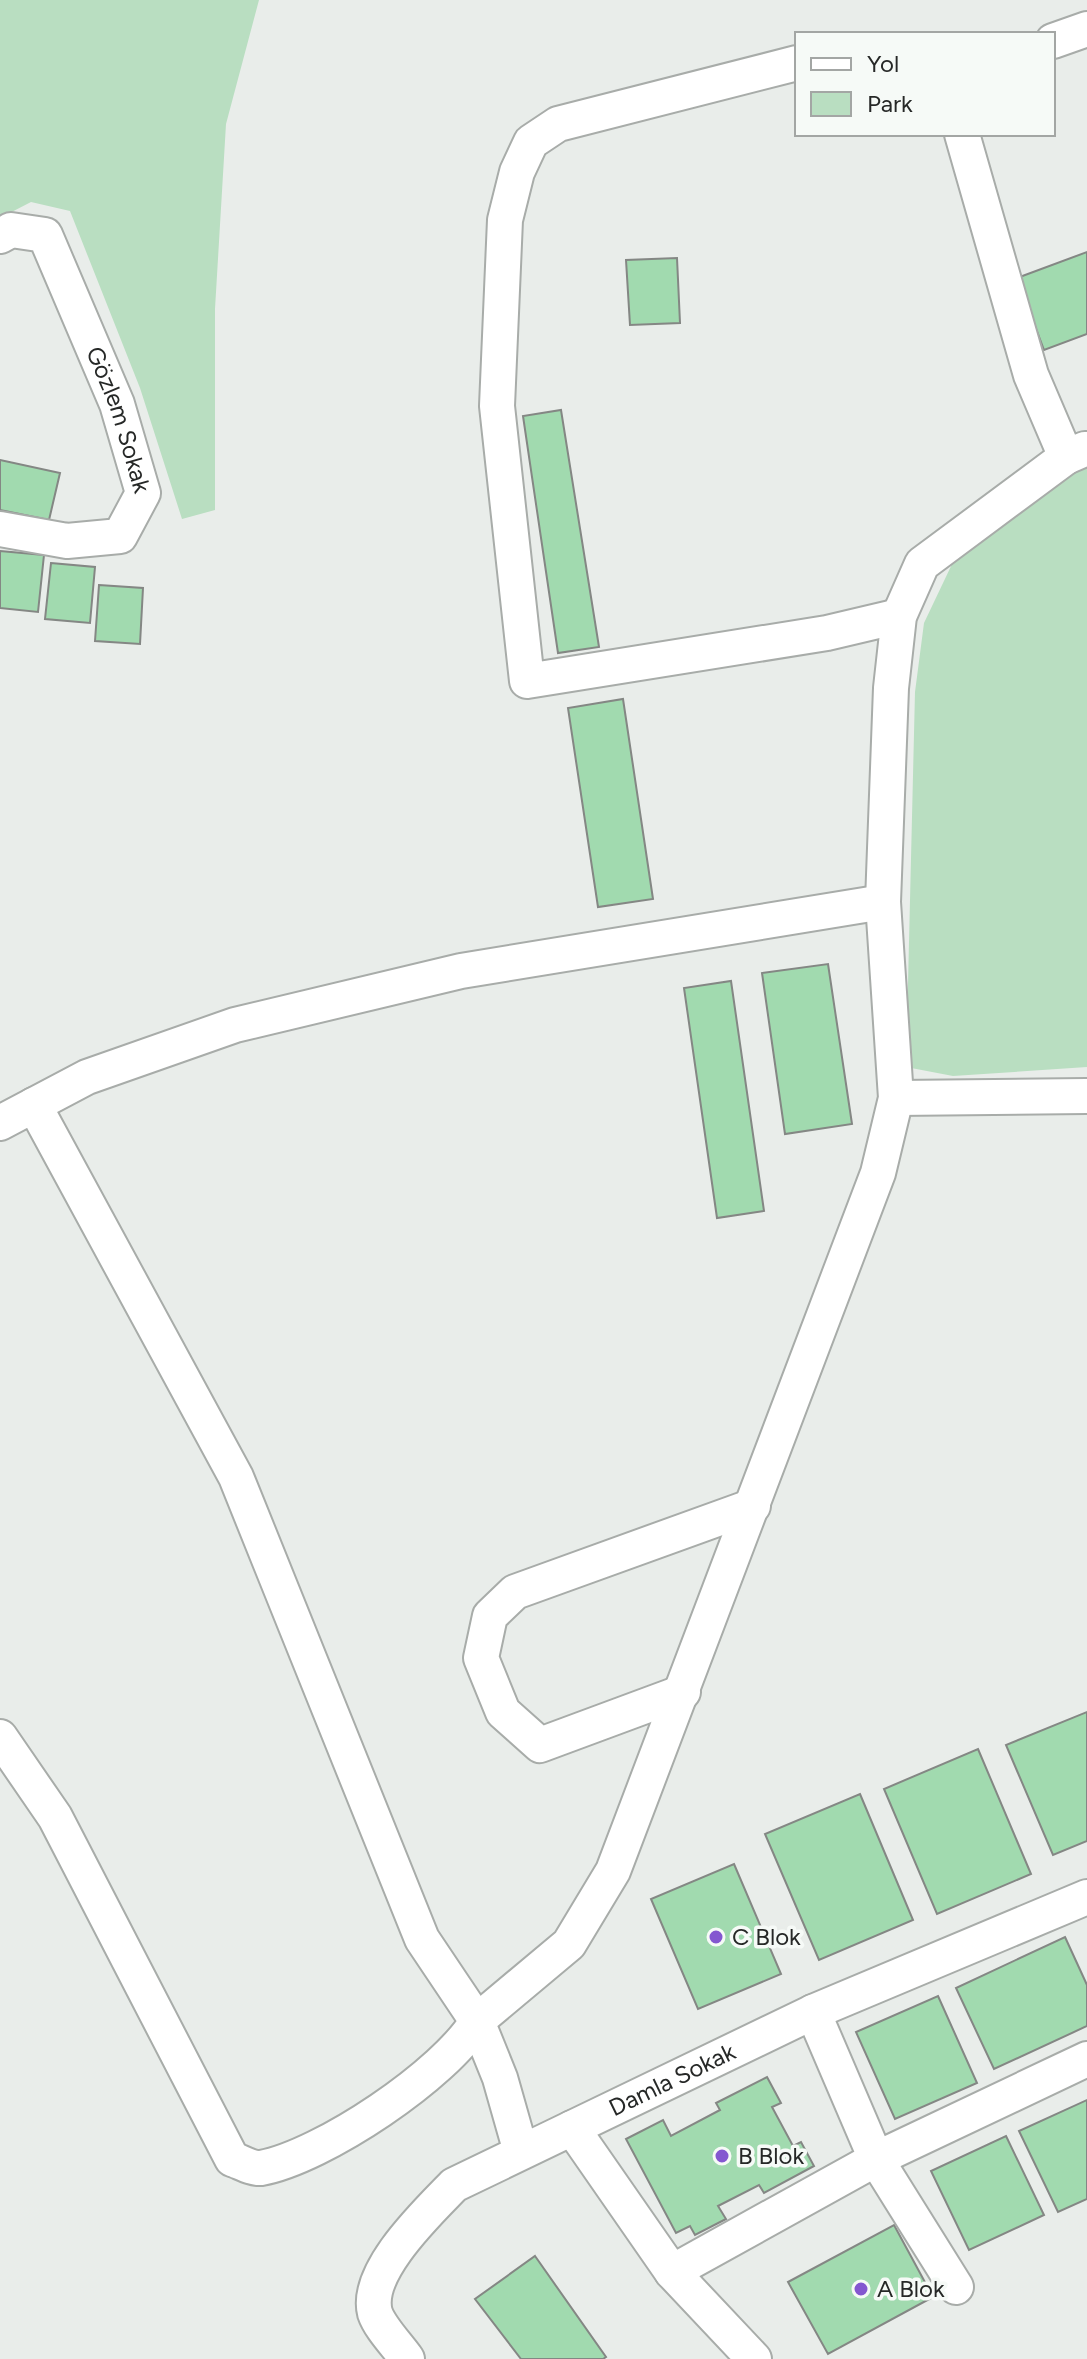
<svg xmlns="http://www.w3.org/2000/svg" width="1087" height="2359" font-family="Figtree,sans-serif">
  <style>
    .green { fill: #b9dec1 }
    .building { fill: #a1daaf; stroke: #848784; stroke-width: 2 }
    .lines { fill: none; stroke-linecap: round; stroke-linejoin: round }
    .minor-casing { stroke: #a8aca9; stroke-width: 38 }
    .minor { stroke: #fff; stroke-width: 34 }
    .poi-dot { fill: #8457d0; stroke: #f6faf7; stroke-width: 3 }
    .labels { text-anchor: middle; stroke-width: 7; stroke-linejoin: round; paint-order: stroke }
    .street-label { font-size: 24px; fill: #262827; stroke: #f6faf7 }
    .poi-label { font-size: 24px; fill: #262827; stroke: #f6faf7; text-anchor: start }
  </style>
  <rect width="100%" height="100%" fill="#e9edea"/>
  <!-- green -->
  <path class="green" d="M0,0H259L226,124L215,309V510L182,519L140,388L70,211L31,202L0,218Z
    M1087,465V1067L953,1076L906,1067L915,692L924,623L953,562L1061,474Z"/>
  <!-- building -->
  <path class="building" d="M1087,252V334L1044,350L1017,278Z
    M677,258L680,323L630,325L626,260Z
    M561,410L599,647L558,653L523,416Z
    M0,460L60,473L49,520L0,510Z
    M0,551L44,555L38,612L0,608Z
    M51,563L95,567L90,623L45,619Z
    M99,585L143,588L140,644L95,641Z
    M623,699L653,899L598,907L568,708Z
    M828,964L852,1124L785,1134L762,973Z
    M731,981L764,1211L717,1218L684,988Z
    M1087,1712V1841L1053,1855L1006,1745Z
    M978,1749L1031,1874L937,1914L884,1789Z
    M860,1794L913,1920L819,1960L765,1834Z
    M734,1864L781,1974L698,2009L651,1899Z
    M1065,1937L1087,1985V2026L994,2069L956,1988Z
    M938,1996L977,2083L895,2119L856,2032Z
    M767,2077L781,2103L772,2107L793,2146L801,2142L814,2166L764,2193L759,2185L718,2206L726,2219L695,2235L690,2226L676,2233L626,2139L663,2120L671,2136L720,2110L716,2103Z
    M1087,2100V2199L1058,2212L1019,2131Z
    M1006,2136L1044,2215L969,2250L931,2171Z
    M894,2225L933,2297L828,2354L788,2282Z
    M535,2256L606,2357L603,2359H521L475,2299Z"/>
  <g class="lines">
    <!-- minor casing -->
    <g class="minor-casing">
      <g id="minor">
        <path d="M1053,41L1087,29"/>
        <path d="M797,63L558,124L531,142L517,172L505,220L497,406L527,681L827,633L899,616"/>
        <path d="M962,134L1031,375L1066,457L1085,449"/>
        <path id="s1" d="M0,236L11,230L45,235L117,404L143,493L120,536L67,541L0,529"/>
        <path d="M896,1098L1087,1096"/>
        <path d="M0,1123L87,1077L235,1025L461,971L883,902"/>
        <path d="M683,1692L540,1745L503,1712L481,1658L490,1616L515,1592L753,1506"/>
        <path d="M0,1737L55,1817L232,2159C241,2162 252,2169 261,2168C322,2157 446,2074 477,2021L422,1939L236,1477L34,1105"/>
        <path d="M813,2012L876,2159L956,2287"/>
        <path d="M572,2128L672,2272L754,2359"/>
        <path d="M521,2152L500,2078L477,2021L569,1944L613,1871L878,1173L896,1098L883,902L891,688L899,616L922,564L1066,457"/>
        <path d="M672,2272L876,2159L1087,2059"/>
        <path id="s2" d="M407,2359C398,2346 380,2328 375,2313C364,2272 428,2212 454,2185L813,2012L1087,1897"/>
      </g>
    </g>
    <!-- minor -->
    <use href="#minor" class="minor"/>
  </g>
  <!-- markers -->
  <g class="poi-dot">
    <circle cx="716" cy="1937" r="8"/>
    <circle cx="722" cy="2156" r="8"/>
    <circle cx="861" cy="2289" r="8"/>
  </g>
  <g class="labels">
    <!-- street labels -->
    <g class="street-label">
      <text dy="8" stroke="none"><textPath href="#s1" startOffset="246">Gözlem Sokak</textPath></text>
      <text dy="8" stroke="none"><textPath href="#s2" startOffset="454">Damla Sokak</textPath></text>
    </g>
    <!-- poi labels -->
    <g class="poi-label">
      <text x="732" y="1945">C Blok</text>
      <text x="738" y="2164">B Blok</text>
      <text x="877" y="2297">A Blok</text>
    </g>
  </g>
  <!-- legend -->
  <rect x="795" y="32" width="260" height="104" fill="#f6faf7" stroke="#a3a6a4" stroke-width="2"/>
  <rect x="811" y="58" width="40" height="12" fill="#ffffff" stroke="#a3a6a4" stroke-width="2"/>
  <text x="867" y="72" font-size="24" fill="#262827">Yol</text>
  <rect x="811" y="92" width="40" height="24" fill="#b9dec1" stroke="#a3a6a4" stroke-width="2"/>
  <text x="867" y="112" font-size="24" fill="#262827">Park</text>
</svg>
